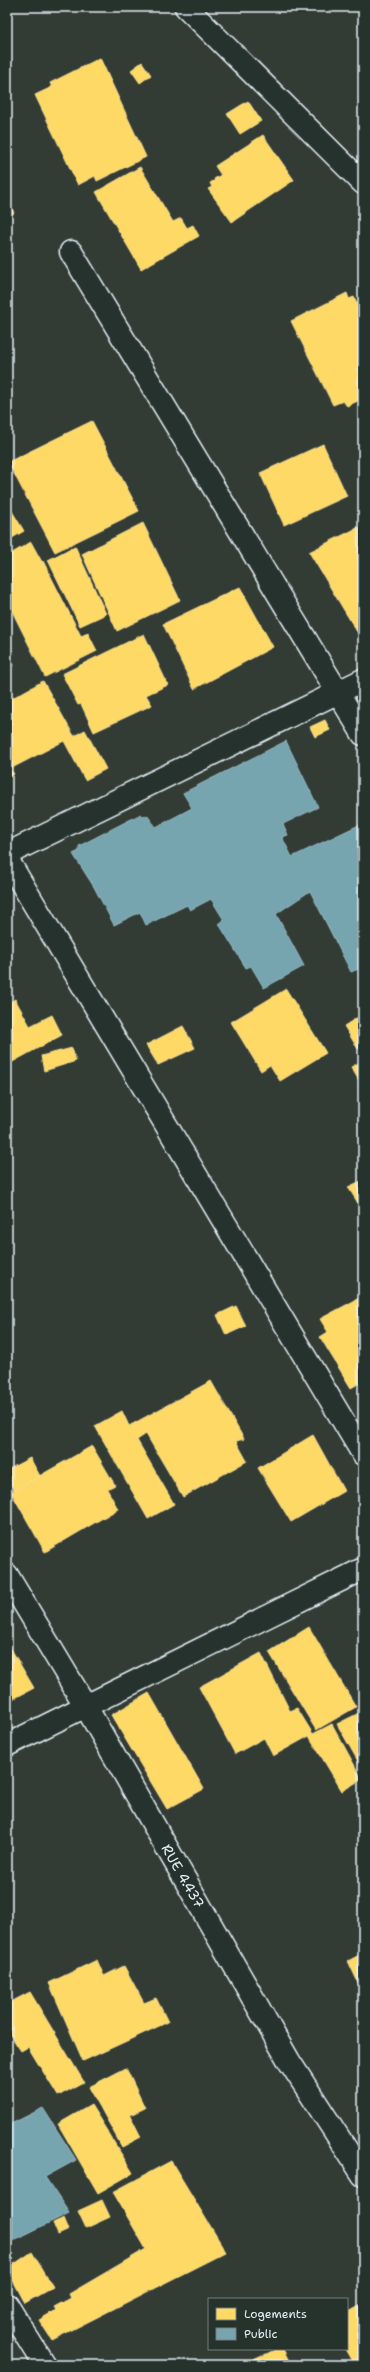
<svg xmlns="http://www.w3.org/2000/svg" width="370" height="2372" font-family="'Shantell Sans',sans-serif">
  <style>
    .homes { fill: #ffd966; stroke: #f8e092 }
    .public { fill: #76a5af; stroke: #98bcc5 }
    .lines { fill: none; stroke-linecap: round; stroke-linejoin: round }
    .minor-casing { stroke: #e8f1f8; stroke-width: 25 }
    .minor { stroke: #26332d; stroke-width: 22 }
    .labels { text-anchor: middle; stroke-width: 4; stroke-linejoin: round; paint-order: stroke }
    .street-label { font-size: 14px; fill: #e8f1f8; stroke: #26332d }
  </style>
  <rect width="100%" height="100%" fill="#333b35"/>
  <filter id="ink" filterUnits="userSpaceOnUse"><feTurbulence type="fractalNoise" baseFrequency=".025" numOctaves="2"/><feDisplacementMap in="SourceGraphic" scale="8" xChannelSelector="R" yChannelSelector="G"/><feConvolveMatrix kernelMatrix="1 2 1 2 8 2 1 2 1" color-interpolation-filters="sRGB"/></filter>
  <g filter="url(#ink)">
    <!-- homes -->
    <path class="homes" d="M100,58L146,157L97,181L95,176L78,185L35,95L52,87L50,83Z
      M142,62L151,75L140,83L131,70Z
      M248,101L261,121L240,134L227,114Z
      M263,135L294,180L232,222L208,189L212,187L210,183L215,180L214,179L221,175L215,166Z
      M140,167L173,222L181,218L187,228L193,225L199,236L141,269L96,192Z
      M7,199L14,213L7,217Z
      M347,293L349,299L354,297L363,315V321L361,322L363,326V390L358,392L362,399L347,406L343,401L333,405L291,321Z
      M92,421L139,511L55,552L8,462Z
      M323,444L347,496L284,525L260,473Z
      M7,503L24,531L7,541Z
      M143,523L180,600L117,631L82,554Z
      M363,525V640H362L309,552Z
      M31,542L42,562L43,561L81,636L88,633L97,651L45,677L7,601V556Z
      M75,546L106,614L80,626L48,560Z
      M240,587L273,647L194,689L163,624Z
      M144,634L168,685L146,695L152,705L94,732L81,704L78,705L62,674Z
      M7,654L13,666L7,669Z
      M43,681L74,736L85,730L106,769L85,780L64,741L10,769L14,774L7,779V701Z
      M325,720L330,730L315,737L310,727Z
      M286,989L326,1053L280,1081L270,1065L261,1071L231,1022Z
      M15,999L30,1026L52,1015L62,1035L7,1065V1004Z
      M363,1014V1046L358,1049L344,1026Z
      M183,1026L195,1048L158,1065L146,1045Z
      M72,1048L76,1061L44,1071L41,1056Z
      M363,1061V1087L351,1067Z
      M363,1180V1211L348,1187Z
      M363,1296V1381L351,1388L320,1337L328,1332L320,1319Z
      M236,1306L246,1326L226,1335L217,1315Z
      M211,1381L244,1439L236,1441L247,1461L183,1497L146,1434L137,1440L174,1504L148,1519L95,1426L122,1411L129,1426Z
      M313,1435L344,1491L291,1522L258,1468Z
      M92,1446L115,1485L107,1489L118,1509L45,1552L11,1492Z
      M30,1458L40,1476L14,1490L7,1477V1470Z
      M309,1627L356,1707L316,1730L269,1652Z
      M7,1642L34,1688L13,1699L7,1688Z
      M261,1653L290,1711L297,1708L313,1734L332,1724L362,1779L342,1791L309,1736L273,1756L264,1738L235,1754L199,1687Z
      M149,1693L204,1789L167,1809L111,1715Z
      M363,1711V1770L337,1724Z
      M363,1953V1993L348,1961Z
      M97,1960L104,1976L124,1966L144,2003L156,1998L168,2022L83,2061L49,1983Z
      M30,1992L84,2082L58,2096L28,2047L21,2051L7,2030V2004Z
      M126,2068L145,2108L130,2115L141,2137L122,2147L89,2087Z
      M91,2105L133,2173L98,2193L58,2124Z
      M171,2161L226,2252L52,2340L39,2320L56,2310L54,2307L71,2298L69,2294L146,2249L113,2192Z
      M102,2200L110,2217L86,2228L78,2211Z
      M64,2218L69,2230L58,2235L53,2223Z
      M32,2252L53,2287L25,2303L7,2269Z
      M363,2304V2365H354L345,2349H347V2313Z
      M277,2349H283L291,2365H243Z"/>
    <!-- public -->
    <path class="public" d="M286,741L318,807L283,824L288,835L282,837L292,857L363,823V967L351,972L310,891L276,914L304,966L264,988L251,966L246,968L219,924L224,920L211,899L190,910L187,905L146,925L140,912L114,925L94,887L73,854L79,851V846L141,814L143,817L147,815L156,827L192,808L183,793Z
      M43,2108L76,2160L45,2177L69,2213L12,2241L7,2233V2126Z"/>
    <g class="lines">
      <!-- minor casing -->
      <g class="minor-casing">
        <path id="minor" d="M186,7L363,183
          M71,252L363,734
          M7,854L363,680
          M7,859L363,1454
          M7,1575L85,1705L289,2061L363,2175
          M7,1745L363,1569
          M7,2305L44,2365"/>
      </g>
      <!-- minor -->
      <use href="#minor" class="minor"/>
    </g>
  </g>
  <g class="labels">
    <!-- street labels -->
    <g class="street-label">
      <text transform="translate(183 1876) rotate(60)" y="5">RUE 4.437</text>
    </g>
  </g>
  <!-- margin -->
  <rect width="370" height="2372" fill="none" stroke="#26332d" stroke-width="24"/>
  <rect x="12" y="12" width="346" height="2348" fill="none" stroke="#e8f1f8" stroke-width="1.5" filter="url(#ink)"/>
  <!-- legend -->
  <rect x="208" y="2298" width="140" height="52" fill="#26332d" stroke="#747f7e"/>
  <rect x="216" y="2308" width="20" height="12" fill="#ffd966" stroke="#747f7e"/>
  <text x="244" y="2318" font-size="12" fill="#e8f1f8">Logements</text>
  <rect x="216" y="2328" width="20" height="12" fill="#76a5af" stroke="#747f7e"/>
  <text x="244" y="2338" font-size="12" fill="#e8f1f8">Public</text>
</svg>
